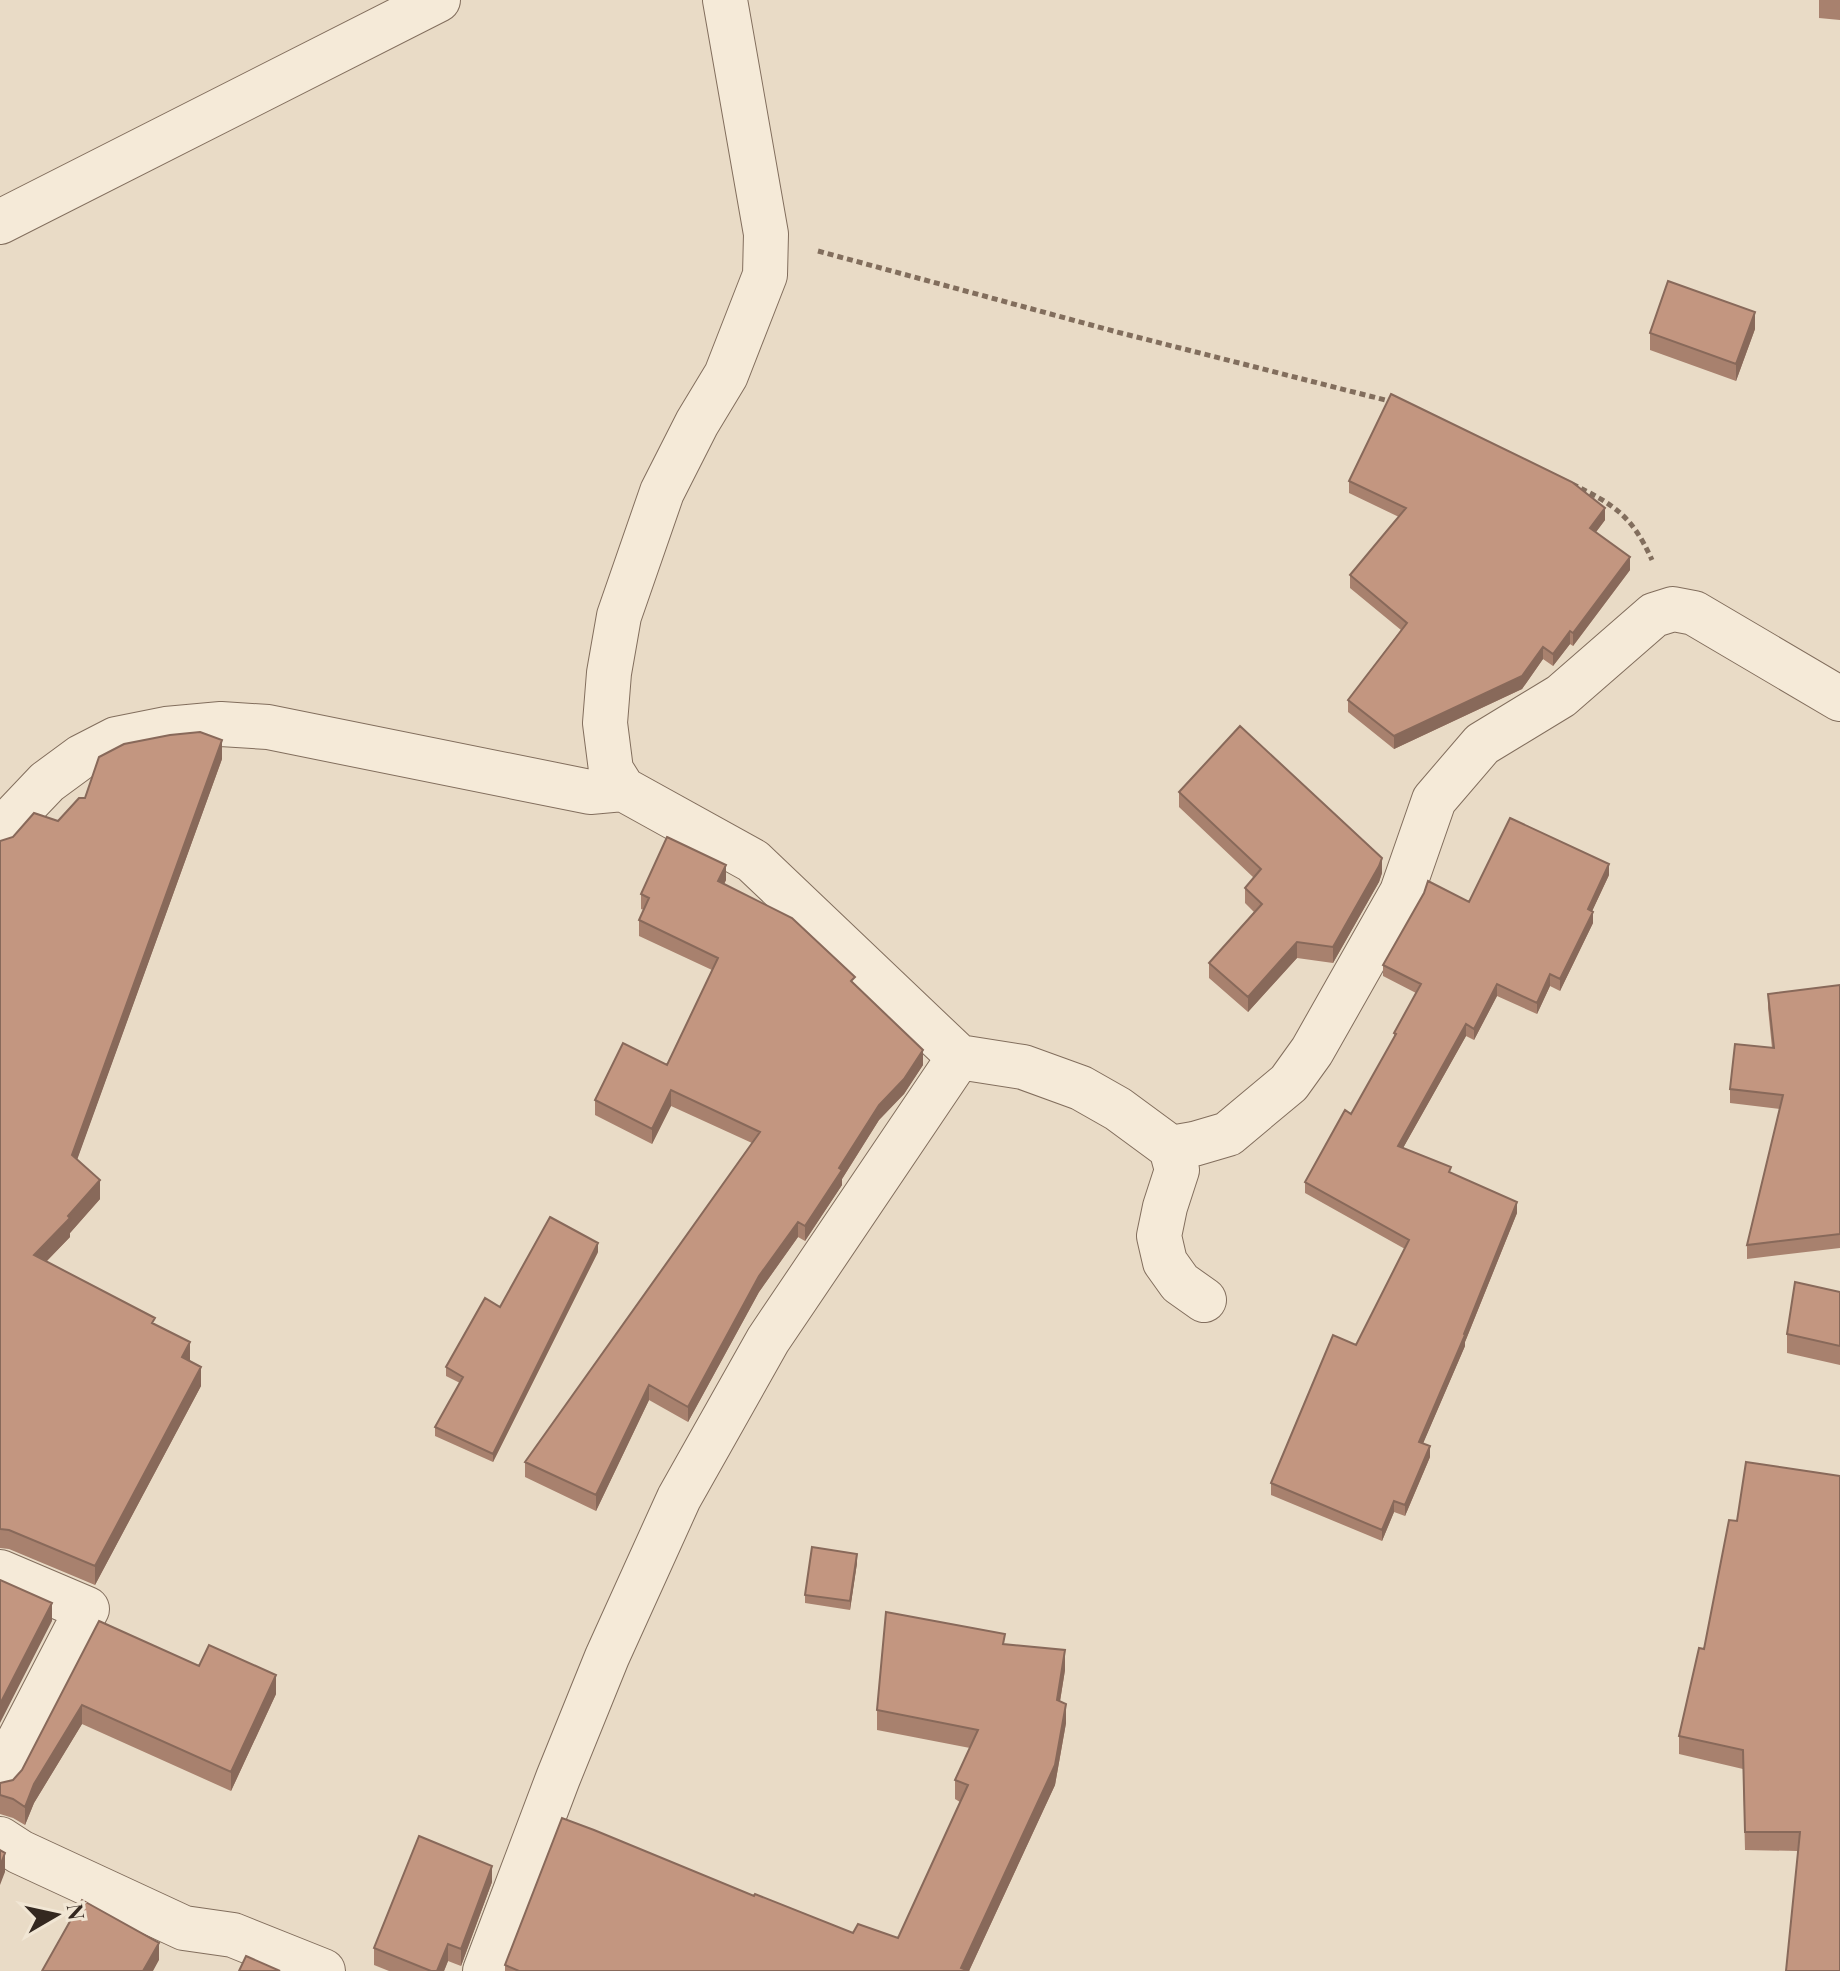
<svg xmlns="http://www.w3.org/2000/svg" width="1840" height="1971" font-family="'Playfair Display',serif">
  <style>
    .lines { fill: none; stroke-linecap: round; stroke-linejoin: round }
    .minor-casing { stroke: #826e5d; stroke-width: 46 }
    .path { stroke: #826e5d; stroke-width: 5; stroke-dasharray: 6 4; stroke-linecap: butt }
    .minor { stroke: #f5ead8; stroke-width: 44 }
    .wall { fill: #a8816e }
    .shaded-wall { fill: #88695a }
    .building { fill: #c39680; stroke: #88695a; stroke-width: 2 }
  </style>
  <rect width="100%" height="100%" fill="#e9dbc6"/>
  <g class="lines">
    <!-- minor casing -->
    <g class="minor-casing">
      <path id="minor" d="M725,0L766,234L765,275L726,375L697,423L662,492L619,616L609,673L605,723L611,770L623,789L753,861L959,1057L1023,1067L1081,1088L1118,1109L1171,1148L1177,1170L1165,1207L1159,1236L1165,1262L1180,1283L1204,1300
        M0,222L438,0
        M0,835L5,826L47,782L81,757L116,739L166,729L221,724L268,727L590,792L623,789
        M1171,1148L1194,1144L1228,1134L1289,1083L1312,1051L1402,892L1434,800L1482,744L1561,696L1654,615L1673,609L1694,613L1840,699
        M0,1572L87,1609L0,1777
        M0,1839L20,1852L184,1928L233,1935L323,1971
        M485,1971L558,1778L607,1657L679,1498L768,1340L959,1057"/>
    </g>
    <!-- path -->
    <path class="path" d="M818,251L1117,332L1393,402
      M1572,484C1615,505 1632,516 1652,560"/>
    <!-- minor -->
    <use href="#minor" class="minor"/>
  </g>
  <!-- wall -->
  <path class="wall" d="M1819,0H1840V20L1819,18Z
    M1755,329L1736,381L1650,350V333Z
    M1349,481L1605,520L1596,532L1630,570L1573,646L1570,644L1553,666L1543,659L1522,689L1394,749L1348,712V700L1401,630L1350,588V575L1399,517L1349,493Z
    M222,759L77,1159L100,1199L70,1233V1237L46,1262L155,1324L190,1361L201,1386L95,1585L9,1549L0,1548V841L58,821L85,798Z
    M1179,792L1382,873L1379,882L1333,963L1297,958L1248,1012L1209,978V963L1254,912L1245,903V888L1254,878L1179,807Z
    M1609,875L1592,911L1593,923L1560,991L1550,986L1537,1014L1497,996L1474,1040L1466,1036L1403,1148L1451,1173L1517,1213L1465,1342V1346L1423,1443L1430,1457L1405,1516L1394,1512L1382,1541L1271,1495V1483L1356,1345L1405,1249L1305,1193V1182L1351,1114L1394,1038V1033L1416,993L1383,976V965L1469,902Z
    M726,880L724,884L855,984L923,1065L904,1094L879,1120L842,1179V1185L805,1241L798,1237L759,1292L688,1422L649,1400L596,1511L525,1477V1462L752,1143L671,1106L652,1144L595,1115V1100L667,1065L712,970L639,936V920L644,910L641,909V894Z
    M1840,985V1248L1747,1259V1245L1780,1109L1730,1103V1089L1772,1048L1768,1008V994Z
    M598,1252L493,1462L435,1436V1427L460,1383L446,1376V1367Z
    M1840,1292V1365L1787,1353V1334Z
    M1840,1476L1798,1851L1745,1850L1743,1769L1679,1754V1736L1704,1649Z
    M857,1563L850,1610L805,1603V1595Z
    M99,1621L199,1666L276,1694L231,1791L82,1724L34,1803L25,1825L13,1818L0,1814V1783L13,1780L22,1770Z
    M1005,1644L1065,1670L1060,1701L1066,1723L1055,1785L969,1971H505V1965L754,1896L853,1933L898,1938L960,1802L955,1799V1780L970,1748L877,1730V1710Z
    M492,1882L461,1966L448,1961L444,1971H389L374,1965V1948Z"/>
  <!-- shaded-wall -->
  <path class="shaded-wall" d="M1755,312V329L1736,381V364Z
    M1605,508V520L1590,540V528Z
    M1630,557V570L1573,646V633Z
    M1570,631V644L1553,666V654Z
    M1543,647V659L1522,689L1394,749V736Z
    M222,740V759L72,1174V1155Z
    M1382,858V873L1379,882L1333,963V947Z
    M1609,864V875L1588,920V909Z
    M726,865V880L718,896V881Z
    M1593,912V923L1560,991V979Z
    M1297,942V958L1248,1012V997Z
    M1550,974V986L1537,1014V1003Z
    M1497,984V996L1474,1040V1029Z
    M1466,1024V1036L1398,1157V1146Z
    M923,1050V1065L904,1094L879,1120L842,1179V1185L805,1241V1226L839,1168L879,1105Z
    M671,1090V1106L652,1144V1129Z
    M100,1180V1199L70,1233V1237L34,1274V1255Z
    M1517,1202V1213L1465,1342V1346L1419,1453V1442Z
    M798,1222V1237L759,1292L688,1422V1407L759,1276Z
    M598,1243V1252L493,1462V1454Z
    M190,1342V1361L182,1357Z
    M201,1367V1386L95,1585V1566Z
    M649,1385V1400L596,1511V1495Z
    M1430,1446V1457L1405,1516V1505Z
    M1394,1501V1512L1382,1541V1530Z
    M857,1554V1563L850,1610V1601Z
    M52,1603V1621L0,1723V1704Z
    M1065,1650V1670L1057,1720V1700Z
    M276,1675V1694L231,1791V1772Z
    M1066,1704V1723L1055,1785L969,1971L961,1968Z
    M82,1705V1724L34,1803L25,1825V1807L34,1784Z
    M5,1853V1872L0,1885V1866Z
    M492,1866V1882L461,1966V1949Z
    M159,1943V1960L153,1971H143Z
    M448,1944V1961L444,1971H437Z"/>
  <!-- building -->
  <path class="building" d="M1668,281L1755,312L1736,364L1650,333Z
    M1391,394L1572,482L1605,508L1590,528L1630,557L1573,633L1570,631L1553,654L1543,647L1522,676L1394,736L1348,700L1407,623L1350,575L1406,508L1349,481Z
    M1240,726L1382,858L1379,866L1333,947L1297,942L1248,997L1209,963L1262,904L1245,888L1261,869L1179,792Z
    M200,732L222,740L72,1155L100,1180L68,1216L70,1218L34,1255L155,1318L152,1323L190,1342L182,1357L201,1367L95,1566L9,1530L0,1529V841L13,837L34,813L58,821L79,798H85L99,757L124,744L170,735Z
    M1510,818L1609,864L1588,909L1593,912L1560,979L1550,974L1537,1003L1497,984L1474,1029L1466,1024L1398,1146L1451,1167L1449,1172L1517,1202L1464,1334L1465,1335L1419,1442L1430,1446L1405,1505L1394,1501L1382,1530L1271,1483L1333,1335L1356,1345L1409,1240L1305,1182L1345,1110L1351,1114L1396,1034L1394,1033L1421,984L1383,965L1424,893L1428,881L1469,902Z
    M667,837L726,865L718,881L792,918L855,977L851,981L923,1050L904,1079L879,1105L839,1168L842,1170L805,1226L798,1222L759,1276L688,1407L649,1385L596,1495L525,1462L760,1132L671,1090L652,1129L595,1100L623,1043L667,1065L718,958L639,920L649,898L641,894Z
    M1840,985V1234L1747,1245L1783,1095L1730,1089L1735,1044L1774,1048L1768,994Z
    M550,1217L598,1243L493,1454L435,1427L463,1377L446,1367L485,1298L500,1307Z
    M1795,1282L1840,1292V1346L1787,1334Z
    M1746,1462L1840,1476V1971H1786L1800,1832H1745L1743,1750L1679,1736L1699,1648L1704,1649L1729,1520L1737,1521Z
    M812,1547L857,1554L850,1601L805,1595Z
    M0,1580L52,1603L0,1704Z
    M886,1612L1005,1634L1003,1644L1065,1650L1057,1700L1066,1704L1055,1765L961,1968L969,1971H519L505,1965L562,1818L594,1830L754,1896L755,1894L853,1933L858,1924L898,1938L968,1785L955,1780L978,1730L877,1710Z
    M99,1621L199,1666L209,1645L276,1675L231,1772L82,1705L34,1784L25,1807L13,1799L0,1795V1783L13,1780L22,1770Z
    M419,1836L492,1866L461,1949L448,1944L437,1971H431L374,1948Z
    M0,1850L5,1853L0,1866Z
    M82,1900L159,1943L143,1971H42Z
    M246,1956L280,1971H239Z"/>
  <!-- north arrow -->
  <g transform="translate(56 1915) rotate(81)" stroke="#f1e6d4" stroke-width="6" paint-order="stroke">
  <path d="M0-6L14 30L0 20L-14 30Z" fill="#342820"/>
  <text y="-12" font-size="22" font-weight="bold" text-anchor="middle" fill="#342820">N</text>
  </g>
</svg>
